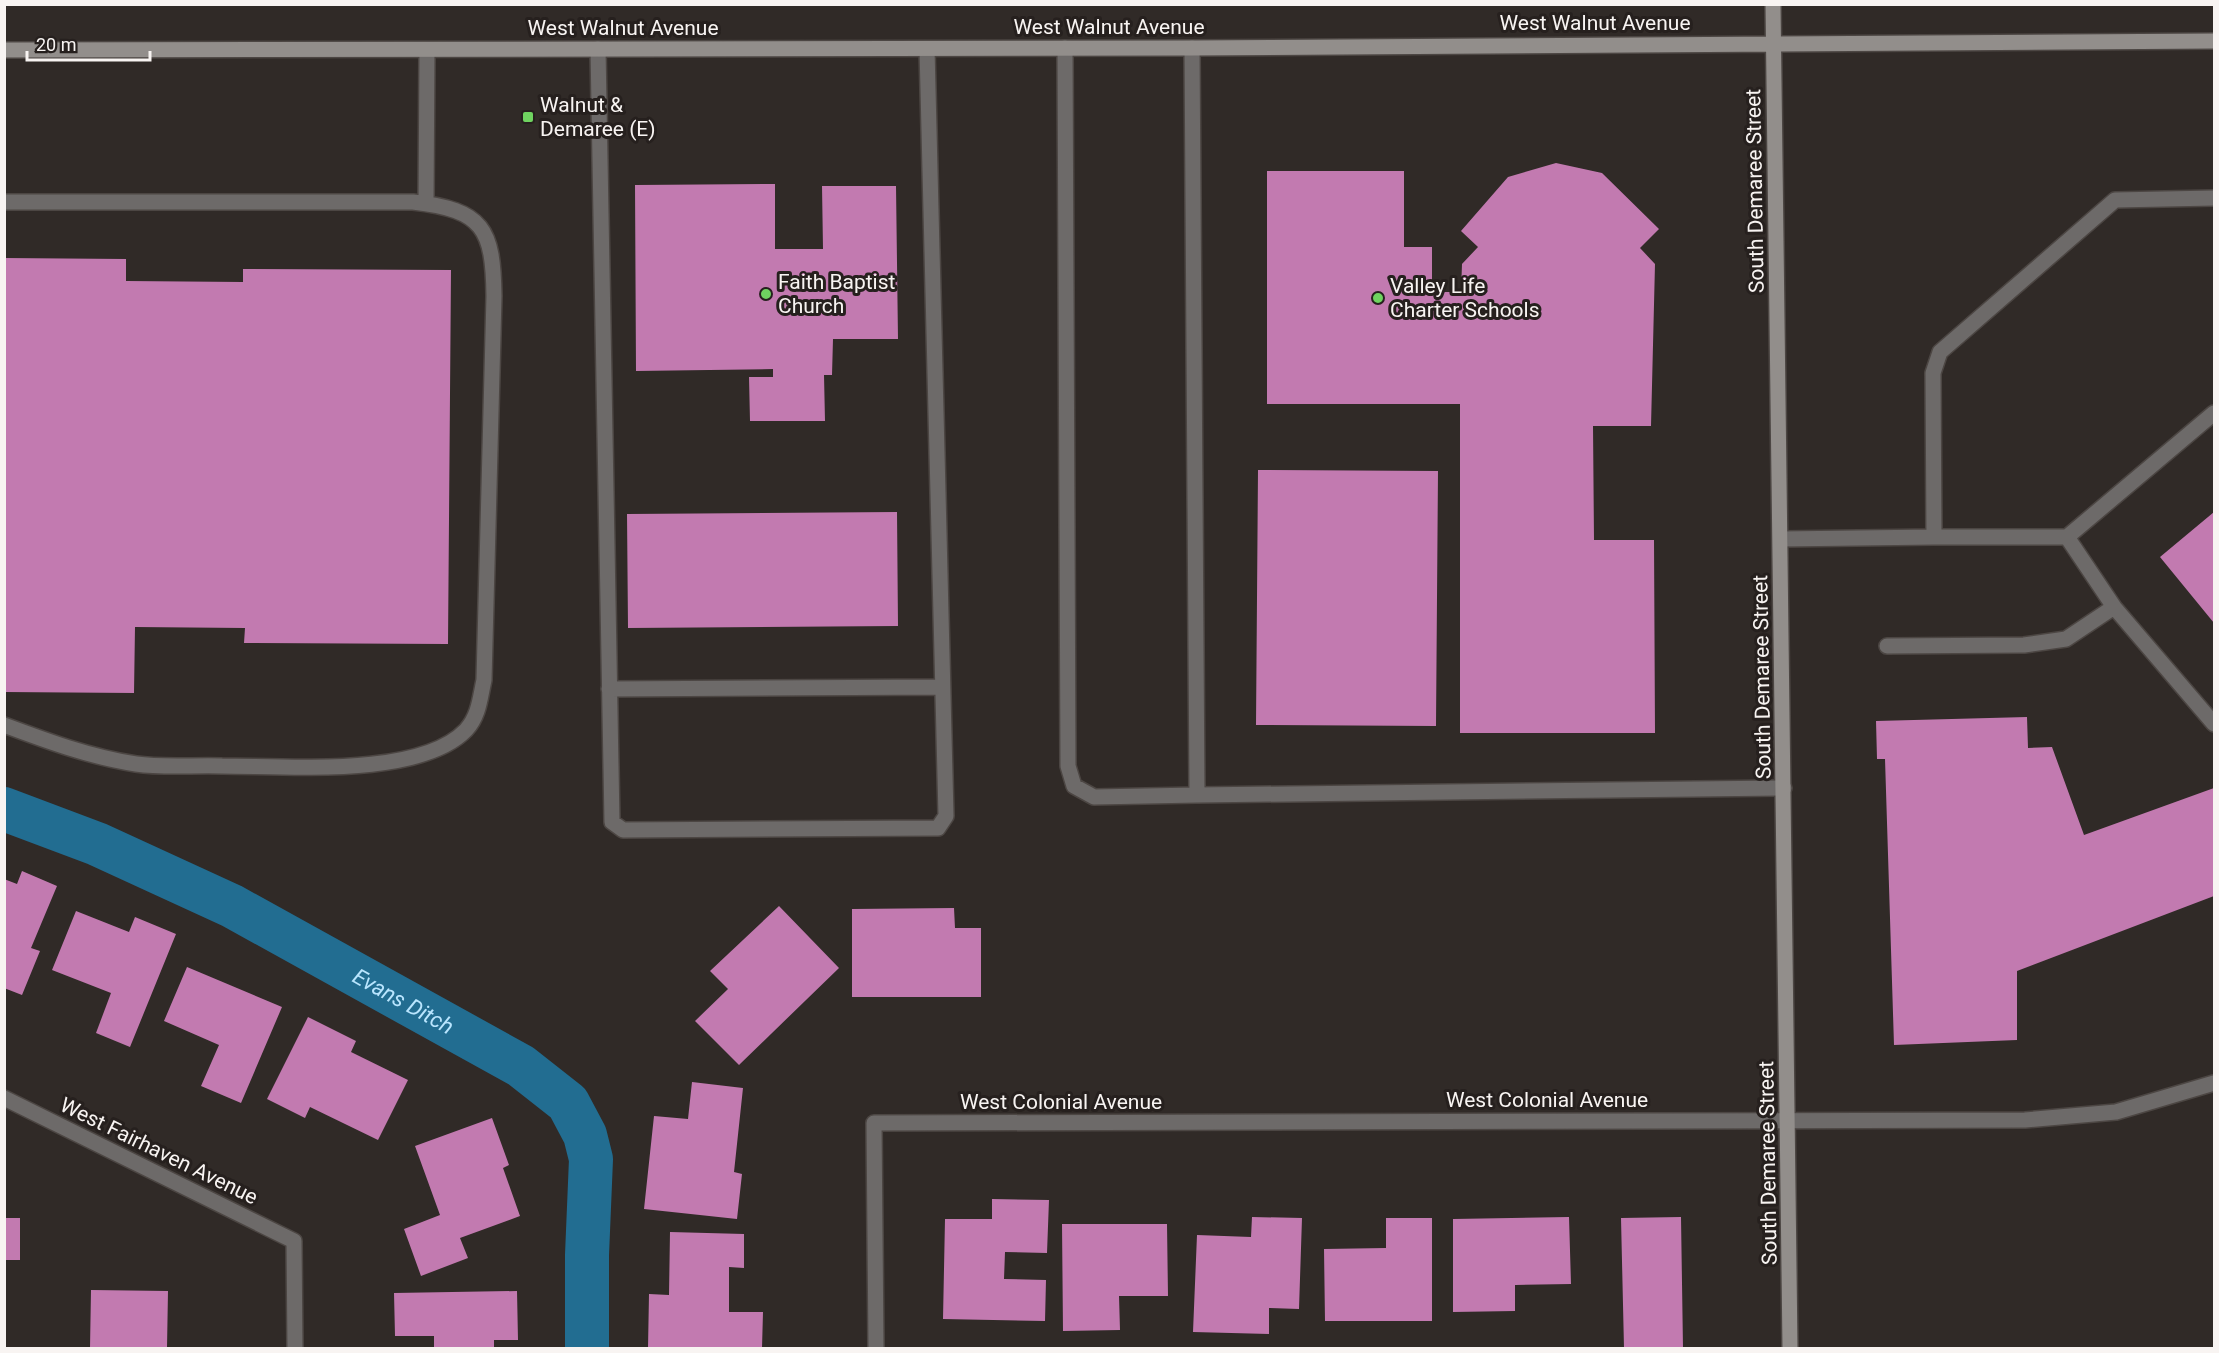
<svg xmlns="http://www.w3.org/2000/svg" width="2219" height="1353" font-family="Roboto,sans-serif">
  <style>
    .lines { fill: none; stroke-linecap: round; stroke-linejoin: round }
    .canal { stroke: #226d91; stroke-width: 44 }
    .building { fill: #c27ab0 }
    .service-casing { stroke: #4c4643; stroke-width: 18 }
    .minor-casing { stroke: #4c4643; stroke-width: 18 }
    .secondary-casing { stroke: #4c4643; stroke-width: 18 }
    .service { stroke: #6d6a69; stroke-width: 15 }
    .minor { stroke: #6d6a69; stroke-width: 15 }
    .secondary { stroke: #928e8b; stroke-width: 15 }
    .poi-dot { fill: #6fd360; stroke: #26201e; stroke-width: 2 }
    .labels { text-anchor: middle; stroke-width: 6; stroke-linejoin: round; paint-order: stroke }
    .street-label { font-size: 21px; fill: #f8f4f2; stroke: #26201e }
    .poi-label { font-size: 21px; fill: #f8f4f2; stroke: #26201e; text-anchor: start }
    .water-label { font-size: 22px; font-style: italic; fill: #b9e5fe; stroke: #26201e }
  </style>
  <rect width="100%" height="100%" fill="#302a27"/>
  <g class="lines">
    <!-- canal -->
    <path class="canal" id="s1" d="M4,809L97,844L232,906L521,1066L568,1103L585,1135L591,1159L587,1255V1348"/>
  </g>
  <!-- building -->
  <path class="building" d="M1556,163L1602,173L1659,229L1640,248L1655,264L1651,426H1593L1594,540H1654L1655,733H1460V404H1267V171H1404V247H1432V292H1461L1462,264L1478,247L1461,231L1508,177Z
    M775,184V249H823L822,186H896L898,339H833L832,375H824L825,421H750L749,377H773V369L636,371L635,185Z
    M4,258L126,259V281L243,282V269L451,270L448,644L244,643L245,628L135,627L134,693L4,692Z
    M1258,470L1438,471L1436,726L1256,725Z
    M897,512L898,626L628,628L627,514Z
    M2214,512V623L2160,557Z
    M2027,717L2028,748L2052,747L2084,835L2214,788V896L2017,971V1040L1894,1045L1885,759H1877L1876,721Z
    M22,871L57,886L31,948L40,951L22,995L4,988V879L17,884Z
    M779,906L839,968L739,1065L695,1021L728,989L710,971Z
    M954,908L955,928H981V997H852V909Z
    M76,911L129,932L135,917L176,934L130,1047L96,1033L111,993L52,970Z
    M187,967L282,1007L241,1103L201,1086L219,1045L164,1021Z
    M308,1017L356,1041L351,1052L408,1080L378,1140L310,1107L305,1118L267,1099Z
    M692,1082L743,1088L734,1172L742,1174L737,1219L644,1209L654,1116L688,1119Z
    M492,1118L509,1165L503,1168L520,1216L460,1238L468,1258L421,1276L404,1229L440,1215L415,1146Z
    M992,1199L1049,1200L1047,1253L1005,1252L1004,1279L1046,1280L1045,1321L943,1319L945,1219H992Z
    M1252,1217L1302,1218L1299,1309L1269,1308V1334L1193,1332L1197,1235L1251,1237Z
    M1569,1217L1571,1284L1515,1285V1311L1453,1312V1219Z
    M1681,1217L1683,1348H1624L1621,1218Z
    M4,1218H20V1260H4Z
    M1386,1218H1432V1321H1325L1324,1249L1386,1248Z
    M1062,1224H1167L1168,1296H1119L1120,1330L1063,1331Z
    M670,1232L744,1234V1268L729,1267V1312H763L762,1348H648L649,1294L669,1295Z
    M91,1290L168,1291L167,1348H90Z
    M517,1291L518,1340H494V1348H434V1336H395L394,1293Z"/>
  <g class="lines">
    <!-- service casing -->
    <g class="service-casing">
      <path id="service" d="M1065,48L1068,766L1074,786L1094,797L1197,795L1192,48
        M598,49L612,822L623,830L938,828L946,816L927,49
        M4,202H413C484,210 493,229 494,296L484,680C480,698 479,716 466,730C420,778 285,766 222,766C194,765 163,768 136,764C90,757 47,741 4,725
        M426,203L427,50
        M2214,413L2067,537L2114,607L2214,724
        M2067,537H1934L1933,373L1940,352L2115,200L2214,198
        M1781,539L1934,537
        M1887,646L2024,645L2066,639L2114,607
        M609,689L942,687
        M1197,795L1784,788"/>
    </g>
    <!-- minor casing -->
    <g class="minor-casing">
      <path id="minor" d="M4,1098L294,1241L295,1348
        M876,1348L874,1123L2025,1120L2116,1112L2214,1083"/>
    </g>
    <!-- secondary casing -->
    <g class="secondary-casing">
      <path id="secondary" d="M1773,4L1790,1348
        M4,50L1192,48L2214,41"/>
    </g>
    <!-- service -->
    <use href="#service" class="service"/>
    <!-- minor -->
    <use href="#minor" class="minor"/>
    <!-- secondary -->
    <use href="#secondary" class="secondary"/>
  </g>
  <!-- markers -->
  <g class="poi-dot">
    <rect x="522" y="111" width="12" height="12" rx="3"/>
    <circle cx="766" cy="294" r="6"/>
    <circle cx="1378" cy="298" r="6"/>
  </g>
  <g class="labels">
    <!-- street labels -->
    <g class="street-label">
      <text x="1595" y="30">West Walnut Avenue</text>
      <text x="1109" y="34">West Walnut Avenue</text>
      <text x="623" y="35">West Walnut Avenue</text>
      <text transform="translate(1755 191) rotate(-91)" y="7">South Demaree Street</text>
      <text transform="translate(1762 677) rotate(-91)" y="7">South Demaree Street</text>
      <text x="1547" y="1107">West Colonial Avenue</text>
      <text x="1061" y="1109">West Colonial Avenue</text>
      <text transform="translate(159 1151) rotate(26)" y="7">West Fairhaven Avenue</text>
      <text transform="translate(1768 1163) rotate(-91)" y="7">South Demaree Street</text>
    </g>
    <!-- poi labels -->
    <g class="poi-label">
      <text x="540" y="112">Walnut &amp;<tspan x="540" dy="24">Demaree (E)</tspan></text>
      <text x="778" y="289">Faith Baptist<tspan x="778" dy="24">Church</tspan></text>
      <text x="1390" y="293">Valley Life<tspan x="1390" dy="24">Charter Schools</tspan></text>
    </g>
    <!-- water labels -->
    <g class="water-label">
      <text dy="8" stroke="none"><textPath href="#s1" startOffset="444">Evans Ditch</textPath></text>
    </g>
  </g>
  <!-- border -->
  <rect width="2219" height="1353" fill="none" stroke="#f8f4f2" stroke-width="12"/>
  <!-- scale -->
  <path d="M27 51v9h123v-9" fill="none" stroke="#f8f4f2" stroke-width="3"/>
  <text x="36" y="51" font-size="18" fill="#f8f4f2" stroke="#26201e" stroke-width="4.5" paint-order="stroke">20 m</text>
</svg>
